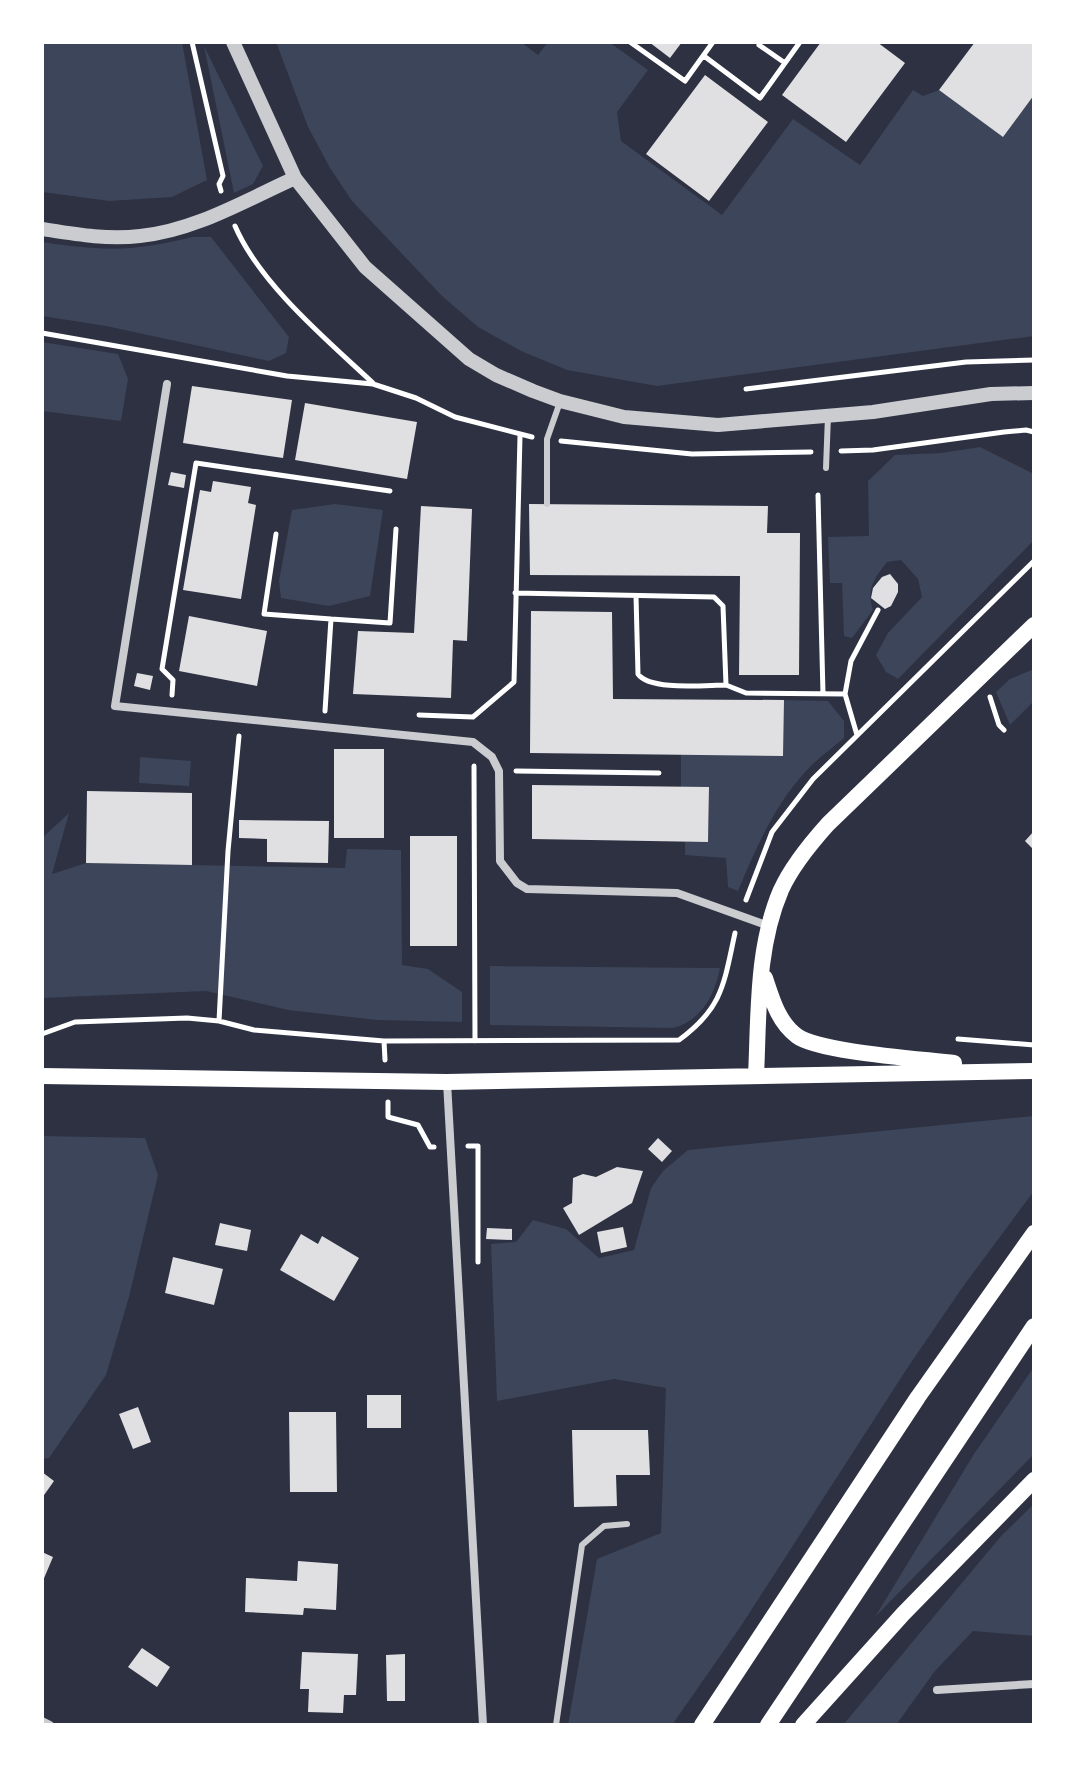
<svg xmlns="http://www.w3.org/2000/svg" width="1076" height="1767" font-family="Arial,sans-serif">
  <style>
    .green { fill: #3c4559 }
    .building { fill: #e0e0e3 }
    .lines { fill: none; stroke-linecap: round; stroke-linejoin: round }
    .path { stroke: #fff; stroke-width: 5 }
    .service { stroke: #caccd0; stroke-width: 6 }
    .minor { stroke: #caccd0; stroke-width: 8 }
    .tertiary { stroke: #caccd0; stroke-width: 14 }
    .secondary { stroke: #fff; stroke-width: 16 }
  </style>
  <rect width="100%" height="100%" fill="#2d3142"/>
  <!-- green -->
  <path class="green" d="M42,42H182L207,180L172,197L109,201L42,192Z
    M276,42H521L538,55L548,42L586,44L609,42L648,70L617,112L621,141L722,215L793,119L860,165L913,90L923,96L939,90L1003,136L1034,95V336L657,386L567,370L521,351L478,327L442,296L352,201L330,168L308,127Z
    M204,46L263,166L253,184L234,193Z
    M192,237H211L289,337L286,353L269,361L106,326L42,316V242C102,251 133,252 192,237Z
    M42,342L118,354L128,379L121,421L42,411Z
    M980,447L1034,474V540L898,679L886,672L876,655L888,633L922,597L918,579L901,560L887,562C874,579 866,589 873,610L852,638L844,636L842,583H830L828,537L869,536L868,481L895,455L941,453Z
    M335,504L383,510L370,596L329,606L281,598L279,581L292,510Z
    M1034,669V701L1010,725L996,692L1010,679Z
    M784,700L828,701L844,721V738C831,749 817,759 806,771C774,806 756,848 738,891L728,887L726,858L685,855V842H708L709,788L681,787V754Z
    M140,757L191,761L189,786L139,783Z
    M69,813L52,874L86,863L345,868L347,849L401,850L402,965L428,969L462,992V1022L377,1020L288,1010L206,991L42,998V838Z
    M490,966L714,968H720C715,995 701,1021 673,1028L490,1025Z
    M1034,1116V1191L962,1288L908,1367L741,1626L672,1725H568L597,1559L661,1533L666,1388L614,1379L497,1401L491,1244L516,1242L533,1220L566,1229L599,1258L634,1250L651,1188L663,1171L688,1150Z
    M42,1136L145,1138L158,1175L129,1297L106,1375L49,1458L42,1459Z
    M1034,1367V1454L875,1617L974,1454Z
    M1034,1504V1636L973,1631L935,1671L896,1725H843L1002,1535Z"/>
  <!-- building -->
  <path class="building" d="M649,42H682L670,58Z
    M821,42H877L905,63L846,142L782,95Z
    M975,42H1034V95L1003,137L939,90Z
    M705,75L768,122L709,201L646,154Z
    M192,386L292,400L283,458L183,443Z
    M305,403L417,422L407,479L295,460Z
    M171,472L186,475L184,488L168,485Z
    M213,481L251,487L248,503L256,505L241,599L183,590L200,490L211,492Z
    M529,504L768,506L767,533H800L799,675H739L740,576L530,575Z
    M421,506L472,509L467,641L453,640L451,698L353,694L358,631L414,633Z
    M890,574L898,584V592L891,606L885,609L871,598L873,588L882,577Z
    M531,611L612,612L613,699L784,700L783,756L530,753Z
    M189,616L267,631L257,686L179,671Z
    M137,673L153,676L150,690L134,686Z
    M334,749H384V838H334Z
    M532,785L709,787L708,842L532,839Z
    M87,791L192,793V865L86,863Z
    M239,820L329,821L328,863L267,862V839L239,838Z
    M1034,831V850L1025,841Z
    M410,836H457V946H410Z
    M658,1138L672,1151L662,1162L648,1149Z
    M617,1167L643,1171L632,1203L579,1235L563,1208L572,1203L573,1178L583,1174L596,1177Z
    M220,1223L251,1230L247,1251L215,1245Z
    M623,1227L627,1247L601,1253L597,1232Z
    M487,1228L512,1229V1240L486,1239Z
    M301,1234L318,1244L322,1236L359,1258L334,1301L280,1270Z
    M173,1257L223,1269L214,1305L165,1293Z
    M367,1395H401V1428H367Z
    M138,1407L151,1442L133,1449L119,1414Z
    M289,1412H336L337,1492H290Z
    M572,1430H648L650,1475H616L617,1506L574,1507Z
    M42,1472L54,1481L42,1498Z
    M42,1552L53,1557L42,1583Z
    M298,1561L338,1564L336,1610L304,1608L303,1615L245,1612L246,1578L297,1581Z
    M142,1648L170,1667L157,1687L128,1667Z
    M302,1652L358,1654L356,1695H344L343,1713L308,1712L309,1689H300Z
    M405,1654V1701H387L386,1655Z"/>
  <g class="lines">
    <!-- path -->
    <path class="path" d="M192,42L223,176L219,184L221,191
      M630,42L685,81L713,42
      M759,45L785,63
      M704,56L760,98L800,42
      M235,226C260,284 327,340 373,383
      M42,333L287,376L373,384L416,398L455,417L532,437
      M746,389L966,362L1034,360
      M561,441L692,454L811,452
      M841,451L873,450L1004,432L1026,430L1034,432
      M818,495L823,694
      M276,534L264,614L331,619L325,711
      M515,593L714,597L723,606L726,685L746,693L845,694L857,735
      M636,596L638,674C650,691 705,685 726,685
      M331,619L390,623L396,529
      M845,694L851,661L878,610
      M172,695L173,680L162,669L196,463L390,491
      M990,697L999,725L1004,730
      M419,715L473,717L514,682L520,436
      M474,766L475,1041
      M516,771L659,773
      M746,900L772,832L813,779L1034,561
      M219,1021L228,851L239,736
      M42,1034L75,1022L187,1018L219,1021L254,1030L384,1041L679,1040C723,1008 724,983 735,933
      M958,1039L1034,1045
      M384,1041L385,1060
      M388,1102V1117L418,1125L430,1147H434
      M468,1146H478V1262"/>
    <!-- service -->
    <path class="service" d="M826,468L828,416
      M547,504V439L560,402
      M556,1725L582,1545L604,1526L627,1524"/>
    <!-- minor -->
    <path class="minor" d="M167,384L115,706L473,742L492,757L499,771L500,861L517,883L527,889L677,893L769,926
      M447,1082L483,1725
      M937,1690L1034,1684
      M42,1721L50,1725"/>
    <!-- tertiary -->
    <path class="tertiary" d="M233,42L295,178L365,267L469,359L496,375L533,391L560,401L624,417L718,425L873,412L991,394L1034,393
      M42,229C74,234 107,240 140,236C194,231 246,200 295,178"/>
    <!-- secondary -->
    <path class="secondary" d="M765,978C772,999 778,1022 797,1036C818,1052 922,1059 954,1063
      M42,1076L447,1082L1034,1071
      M756,1076C759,1015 756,948 781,890C792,866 810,844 828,824L1034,625
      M702,1725L918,1397L1034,1233
      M768,1725L1034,1326
      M803,1725L903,1614L1034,1480"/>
  </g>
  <!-- border -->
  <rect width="1076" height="1767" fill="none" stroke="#ffffff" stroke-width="88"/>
</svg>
